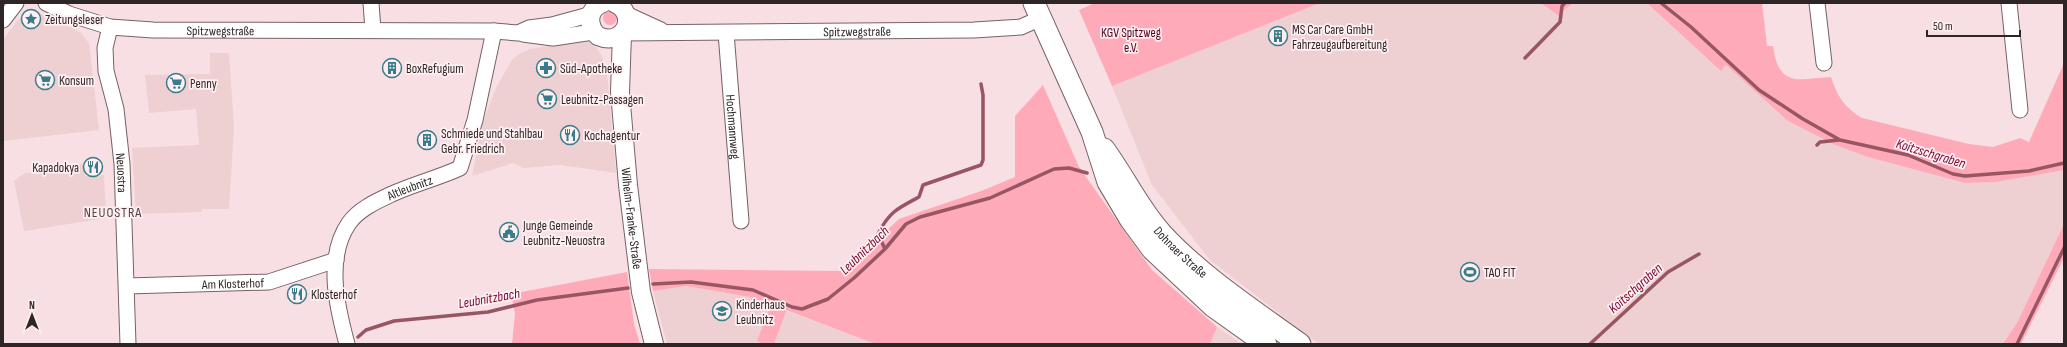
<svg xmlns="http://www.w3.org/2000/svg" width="2067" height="347" font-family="'Sofia Sans Condensed',sans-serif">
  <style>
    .built { fill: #eecfd2 }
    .green { fill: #feaab9 }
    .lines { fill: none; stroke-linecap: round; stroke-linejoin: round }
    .stream { stroke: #985663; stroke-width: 3.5 }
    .minor-casing { stroke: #776265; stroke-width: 17 }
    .tertiary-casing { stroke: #776265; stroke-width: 20 }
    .secondary-casing { stroke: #776265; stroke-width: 23 }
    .minor { stroke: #fff; stroke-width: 15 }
    .tertiary { stroke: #fff; stroke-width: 18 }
    .secondary { stroke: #fff; stroke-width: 21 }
    .labels { text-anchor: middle; stroke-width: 3.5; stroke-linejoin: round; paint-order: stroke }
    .poi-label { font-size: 13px; fill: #2e2526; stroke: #feeff1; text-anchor: start }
    .street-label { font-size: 13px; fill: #2e2526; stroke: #feeff1 }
    .park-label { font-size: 13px; fill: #55001f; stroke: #feeff1 }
    .water-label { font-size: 14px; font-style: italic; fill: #7a0532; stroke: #feeff1 }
    .neighbourhood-label { font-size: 14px; letter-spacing: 1px; fill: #554144; stroke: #feeff1 }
  </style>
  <rect width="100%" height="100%" fill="#f8dfe3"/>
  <!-- built -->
  <path class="built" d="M1320,3H1541L1562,17L1563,11L1573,3H1647L1721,70L1726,65L1788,121L1835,145L1868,157L1965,183L1996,182L2064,170V224L2018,321L2003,344H1319L1210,260L1152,185L1112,86Z
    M37,12L80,32L89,43L99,130L3,141V40L21,16Z
    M580,41H588L596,47L601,54L607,74L616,173L560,165L523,168L513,163L472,176L482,125L496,88L512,60L519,54L530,49Z
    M210,53H229L234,127L229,209H202L201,212L136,214L132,148L199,145L196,109L149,113L145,75L210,74Z
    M83,164L85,176L104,175L106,218L24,231L14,181L25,173L51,171V167Z
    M686,286L750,297L875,344H667L653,291Z
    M1217,327L1242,344H1210Z"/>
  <!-- green -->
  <path class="green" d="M1095,3H1320L1112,86L1079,10Z
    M1541,3H1573L1563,11L1562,18Z
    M1647,3H1762L1767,46H1773C1779,88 1797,79 1831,77C1837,96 1845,108 1862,118L1969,144L1993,147L2020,138L2029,142L2064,63V170L1996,182L1965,183L1868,157L1835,145L1788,121L1726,65L1721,71Z
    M603 18a7 7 0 1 1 14 0a7 7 0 1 1-14 0Z
    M1043,85L1079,167L1152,270L1217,327L1210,344H875L781,308L786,311L774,344H764L757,341L771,305L750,297L686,286L653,291L649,269L843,271L899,219L984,190L1015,177V116Z
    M2064,224V258L2021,344H2003L2018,321Z
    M627,272L634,324L640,344H512L515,314L511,294Z"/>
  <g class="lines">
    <!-- stream -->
    <path class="stream" d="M1661,3L1691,27L1759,90L1803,119L1840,140L1908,155L1953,174L1965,176L2029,171L2064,163
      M1525,58L1560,22L1562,6L1565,3
      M1817,145L1820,142L1839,140
      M885,249L878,234C889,212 898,208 919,197L923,185L981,165L983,160V95L981,84
      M653,284L691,282L753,290L792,307L802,309L828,299L854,278L885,249L906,224L920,217L990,198L1054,169L1069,168L1087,173
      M358,337L366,330L394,321L488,312L537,300L628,288
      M1590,344L1668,272L1699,254
      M2017,344L2064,248"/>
    <!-- minor casing -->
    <g class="minor-casing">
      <g id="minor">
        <path id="s1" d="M46,3L69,14L110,27L153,30L494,31L518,33L529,28L552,25L585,16L591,13"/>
        <path d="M371,3L373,30"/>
        <path d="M1817,3L1824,63"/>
        <path d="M2009,3L2020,110"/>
        <path d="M626,14L661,30"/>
        <path d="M3,20L16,3"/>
        <path id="s2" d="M110,27L105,48L106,71L116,109L122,164L128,344"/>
        <path id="s3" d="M623,33L974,30L1021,27L1041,18"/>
        <path id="s4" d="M726,33L741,221"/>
        <path d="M523,34L553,38L593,32"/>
        <path id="s5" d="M127,286L269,282L336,260"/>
        <path id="s6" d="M347,344C337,307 325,258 349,223C359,209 377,201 392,194C414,184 438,178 460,168L475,120L494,31"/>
      </g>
    </g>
    <!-- tertiary casing -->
    <g class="tertiary-casing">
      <g id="tertiary">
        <path d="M603,3C587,9 587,26 598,36C625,48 639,13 614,3"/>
        <path id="s7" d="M622,34L620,92L628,185L641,292L654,344"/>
      </g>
    </g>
    <!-- secondary casing -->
    <g class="secondary-casing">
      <g id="secondary">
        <path d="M1034,3L1092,132L1108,182L1130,219L1152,249L1214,307L1266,344"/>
        <path id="s8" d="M1104,149C1124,176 1139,209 1162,234C1202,277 1253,310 1300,344"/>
      </g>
    </g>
    <!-- minor -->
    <use href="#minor" class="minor"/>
    <!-- tertiary -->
    <use href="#tertiary" class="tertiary"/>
    <!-- secondary -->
    <use href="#secondary" class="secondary"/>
  </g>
  <!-- icons -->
  <defs>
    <g id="sight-ring" transform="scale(1)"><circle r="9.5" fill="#feeff1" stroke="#387c8b" stroke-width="1.5"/><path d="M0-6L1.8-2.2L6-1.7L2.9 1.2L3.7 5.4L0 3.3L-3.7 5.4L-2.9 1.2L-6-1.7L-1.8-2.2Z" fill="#387c8b"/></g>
    <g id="building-ring" transform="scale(1)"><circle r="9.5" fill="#feeff1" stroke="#387c8b" stroke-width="1.5"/><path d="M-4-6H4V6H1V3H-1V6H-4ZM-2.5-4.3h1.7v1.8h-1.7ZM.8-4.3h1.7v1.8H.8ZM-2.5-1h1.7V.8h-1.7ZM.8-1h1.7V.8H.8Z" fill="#387c8b"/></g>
    <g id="pharmacy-ring" transform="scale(1)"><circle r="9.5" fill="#feeff1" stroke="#387c8b" stroke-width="1.5"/><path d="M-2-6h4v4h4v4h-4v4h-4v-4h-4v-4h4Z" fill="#387c8b"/></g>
    <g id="supermarket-ring" transform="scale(1)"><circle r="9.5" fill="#feeff1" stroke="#387c8b" stroke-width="1.5"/><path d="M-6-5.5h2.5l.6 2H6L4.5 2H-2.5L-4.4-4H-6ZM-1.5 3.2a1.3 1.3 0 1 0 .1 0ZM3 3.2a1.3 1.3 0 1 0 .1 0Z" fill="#387c8b"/></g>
    <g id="restaurant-ring" transform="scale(1)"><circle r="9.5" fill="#feeff1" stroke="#387c8b" stroke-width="1.5"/><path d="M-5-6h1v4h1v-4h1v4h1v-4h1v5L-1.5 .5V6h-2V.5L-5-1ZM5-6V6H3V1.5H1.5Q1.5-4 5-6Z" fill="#387c8b"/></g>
    <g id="civic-ring" transform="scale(1)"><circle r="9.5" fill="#feeff1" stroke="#387c8b" stroke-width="1.5"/><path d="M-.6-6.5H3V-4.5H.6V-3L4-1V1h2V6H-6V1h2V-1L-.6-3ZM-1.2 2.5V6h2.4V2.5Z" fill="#387c8b"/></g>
    <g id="stadium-ring" transform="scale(1)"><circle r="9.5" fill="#feeff1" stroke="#387c8b" stroke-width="1.5"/><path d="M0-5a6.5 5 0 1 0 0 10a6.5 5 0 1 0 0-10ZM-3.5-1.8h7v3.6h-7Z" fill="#387c8b"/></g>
    <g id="school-ring" transform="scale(1)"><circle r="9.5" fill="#feeff1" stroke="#387c8b" stroke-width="1.5"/><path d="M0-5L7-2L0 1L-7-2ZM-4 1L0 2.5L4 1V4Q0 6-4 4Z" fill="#387c8b"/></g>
  </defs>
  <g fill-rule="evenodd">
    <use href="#sight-ring" x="31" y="19"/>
    <use href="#building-ring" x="1278" y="36"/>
    <use href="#building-ring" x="392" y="68"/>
    <use href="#pharmacy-ring" x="546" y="68"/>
    <use href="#supermarket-ring" x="45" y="80"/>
    <use href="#supermarket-ring" x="176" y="83"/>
    <use href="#supermarket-ring" x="547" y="99"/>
    <use href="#restaurant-ring" x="570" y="135"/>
    <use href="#building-ring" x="427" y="140"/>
    <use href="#restaurant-ring" x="93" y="167"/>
    <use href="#civic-ring" x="509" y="232"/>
    <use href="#stadium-ring" x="1470" y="272"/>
    <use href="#restaurant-ring" x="297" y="294"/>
    <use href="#school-ring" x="722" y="311"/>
  </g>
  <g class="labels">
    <!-- poi labels -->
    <g class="poi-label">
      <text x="45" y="24">Zeitungsleser</text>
      <text x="1292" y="34">MS Car Care GmbH<tspan x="1292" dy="15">Fahrzeugaufbereitung</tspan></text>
      <text x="406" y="73">BoxRefugium</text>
      <text x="560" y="73">Süd-Apotheke</text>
      <text x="59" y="85">Konsum</text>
      <text x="190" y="88">Penny</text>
      <text x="561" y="104">Leubnitz-Passagen</text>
      <text x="441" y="138">Schmiede und Stahlbau<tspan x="441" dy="15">Gebr. Friedrich</tspan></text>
      <text x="584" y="140">Kochagentur</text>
      <text x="79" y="172" text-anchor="end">Kapadokya</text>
      <text x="523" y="230">Junge Gemeinde<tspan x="523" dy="15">Leubnitz-Neuostra</tspan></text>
      <text x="1484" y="277">TAO FIT</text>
      <text x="311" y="299">Klosterhof</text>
      <text x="736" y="309">Kinderhaus<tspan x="736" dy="15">Leubnitz</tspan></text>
    </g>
    <!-- street labels -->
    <g class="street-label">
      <text dy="5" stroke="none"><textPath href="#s1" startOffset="179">Spitzwegstraße</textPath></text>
      <text dy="5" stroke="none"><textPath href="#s3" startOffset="234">Spitzwegstraße</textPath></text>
      <text dy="5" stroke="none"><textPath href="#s4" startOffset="94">Hochmannweg</textPath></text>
      <text dy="5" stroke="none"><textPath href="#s2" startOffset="148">Neuostra</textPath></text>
      <text dy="5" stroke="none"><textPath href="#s6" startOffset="196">Altleubnitz</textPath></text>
      <text dy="5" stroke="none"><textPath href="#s7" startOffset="185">Wilhelm-Franke-Straße</textPath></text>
      <text dy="5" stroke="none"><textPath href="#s8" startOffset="129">Dohnaer Straße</textPath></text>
      <text dy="5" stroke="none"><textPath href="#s5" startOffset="106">Am Klosterhof</textPath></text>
    </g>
    <!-- park labels -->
    <g class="park-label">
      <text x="1131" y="37">KGV Spitzweg<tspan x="1131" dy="15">e.V.</tspan></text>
    </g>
    <!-- water labels -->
    <g class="water-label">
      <text transform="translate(1931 153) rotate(17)" y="5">Koitzschgraben</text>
      <text transform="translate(864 250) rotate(-44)" y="5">Leubnitzbach</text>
      <text transform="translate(1635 288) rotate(-42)" y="5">Koitschgraben</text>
      <text transform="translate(489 298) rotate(-10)" y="5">Leubnitzbach</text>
    </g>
    <!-- neighbourhood labels -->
    <g class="neighbourhood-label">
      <text x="113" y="217">NEUOSTRA</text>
    </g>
  </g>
  <!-- border -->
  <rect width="2067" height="347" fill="none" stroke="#2e2526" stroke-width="8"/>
  <!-- north arrow -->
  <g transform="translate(32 315)" stroke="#feeff1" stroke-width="3" paint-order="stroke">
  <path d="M0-3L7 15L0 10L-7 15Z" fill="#2e2526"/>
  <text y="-6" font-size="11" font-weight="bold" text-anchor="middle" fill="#2e2526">N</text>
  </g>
  <!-- scale -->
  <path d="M1927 30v6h93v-6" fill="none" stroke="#2e2526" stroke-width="2"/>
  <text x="1933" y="30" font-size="12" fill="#2e2526" stroke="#feeff1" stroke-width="3" paint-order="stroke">50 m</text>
</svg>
